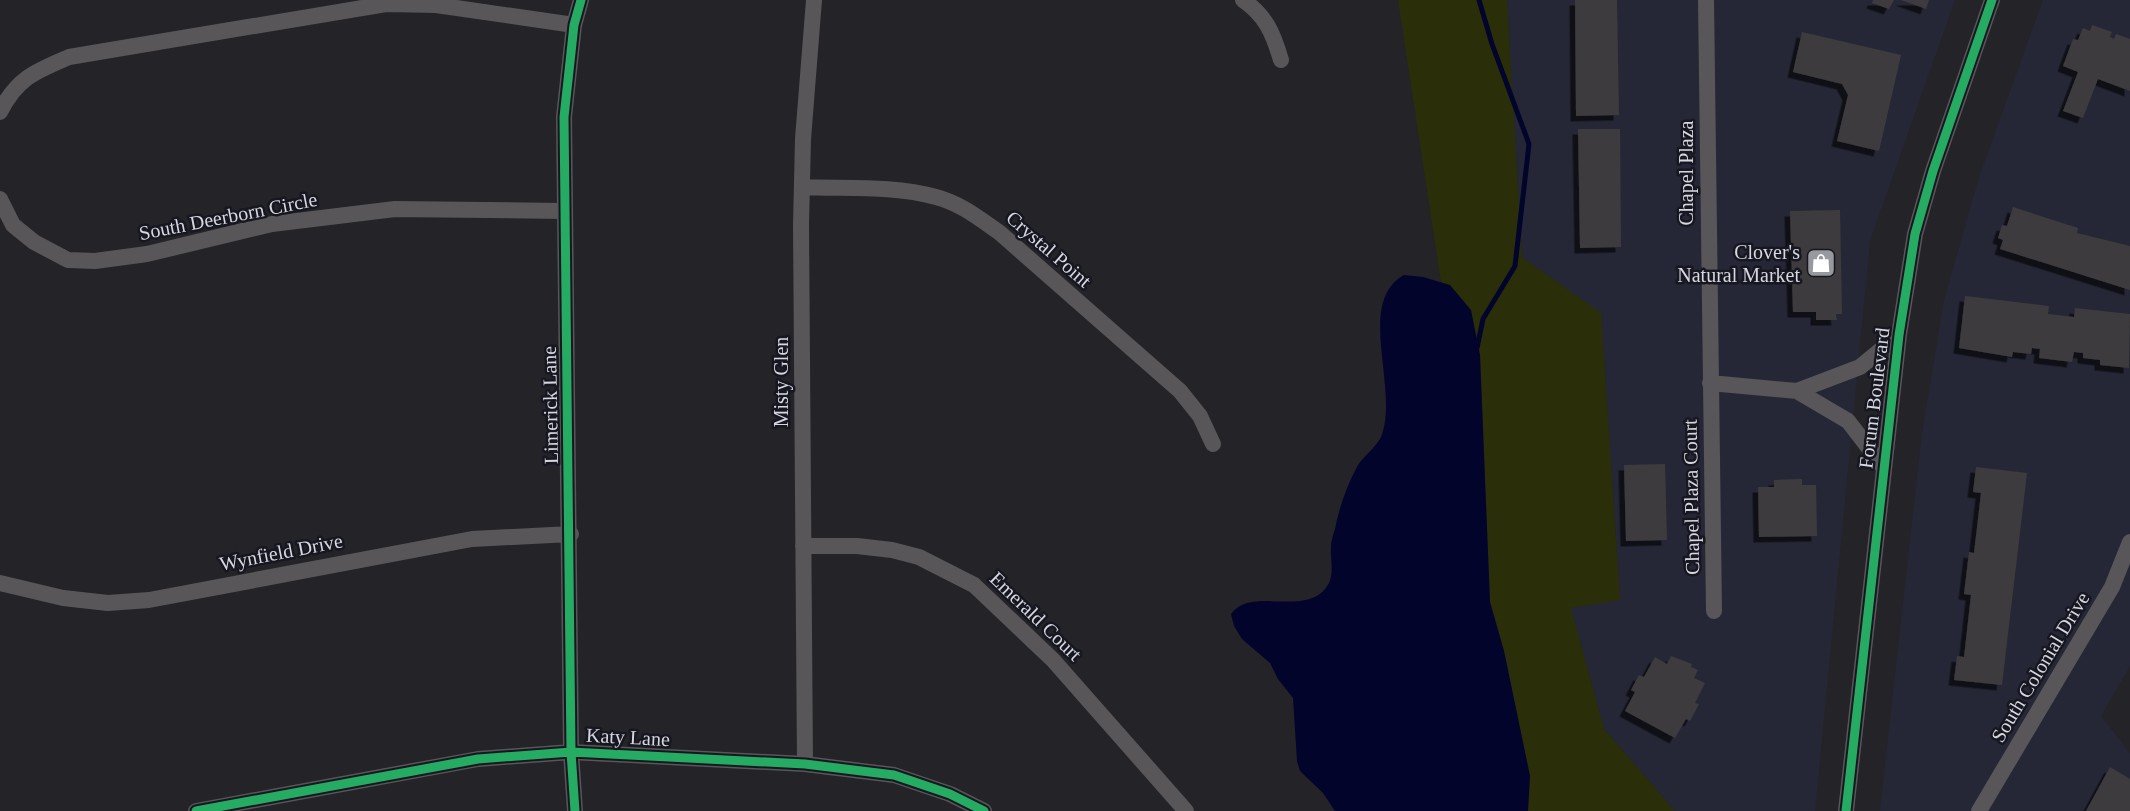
<svg xmlns="http://www.w3.org/2000/svg" width="2130" height="811" font-family="Georgia,serif">
  <style>
    .built { fill: #262736 }
    .green { fill: #2a2f09 }
    .water { fill: #03042b }
    .lines { fill: none; stroke-linecap: round; stroke-linejoin: round }
    .stream { stroke: #03042b; stroke-width: 5 }
    .building { fill: #3d3b3d; filter: url(#shadow) }
    .minor { stroke: #585658; stroke-width: 16 }
    .cycleway-casing { stroke: #161721; stroke-width: 13 }
    .cycleway { stroke: #26ab63; stroke-width: 9 }
    .labels { text-anchor: middle; stroke-width: 5; stroke-linejoin: round; paint-order: stroke }
    .street-label { font-size: 20px; fill: #d7d7df; stroke: #161721 }
    .poi-label { font-size: 20px; fill: #d7d7df; stroke: #161721; text-anchor: end }
  </style>
  <defs>
    <filter id="shadow"><feDropShadow dx="-5.5" dy="5.5" stdDeviation="0" flood-color="#0009"/></filter>
  </defs>
  <rect width="100%" height="100%" fill="#232328"/>
  <!-- built -->
  <path class="built" d="M1507,0H1955L1870,241L1815,811H1675L1604,729L1571,608L1620,599L1601,314L1522,257Z
    M2043,0H2130V666L2101,716L2130,753V811H1880L1922,433L1944,300L1979,177Z"/>
  <!-- green -->
  <path class="green" d="M1398,0H1507L1522,257L1601,313L1620,600L1571,608L1604,729L1675,811H1528L1530,775L1504,651L1490,602L1480,355L1450,285L1441,282Z"/>
  <!-- water -->
  <path class="water" d="M1404,275L1423,277L1450,285L1471,310L1480,355L1490,602L1504,651L1530,776L1528,811H1335L1323,793L1300,771L1297,761L1293,698L1278,679L1270,663L1242,639L1234,626L1231,614C1250,588 1296,613 1321,593C1337,579 1330,565 1331,547C1331,541 1333,535 1335,529C1339,508 1347,485 1358,465C1364,456 1376,447 1381,437C1400,390 1355,302 1404,275Z"/>
  <g class="lines">
    <!-- stream -->
    <path class="stream" d="M1477,348L1483,319L1515,266L1529,144L1492,44L1479,0"/>
  </g>
  <!-- building -->
  <path class="building" d="M1575,0H1617L1619,115L1576,116Z
    M1873,0H1894L1889,9L1872,3Z
    M1901,0H1929L1926,9Z
    M2092,25L2112,32L2110,37L2114,39L2116,34L2130,39V91L2098,79L2083,118L2063,111L2078,72L2063,66L2073,39L2078,40L2083,28L2090,31Z
    M1802,32L1901,55L1879,151L1837,141L1848,95L1842,84L1793,72Z
    M1578,129H1620L1621,247L1580,248Z
    M2013,207L2078,228L2077,233L2130,246V290L2000,249L2003,240L1998,238L2002,225L2007,226Z
    M1840,210L1842,314H1836L1837,320H1816V312H1793L1790,211Z
    M1965,296L2049,306L2048,314L2074,317L2075,308L2130,314L2129,368L2100,365V360L2083,358V353L2074,352L2072,362L2039,358L2040,349L2032,348L2031,354L2013,352L2012,357L1959,348Z
    M1665,464L1667,540L1626,541L1624,465Z
    M1976,467L2027,473L2002,685L1954,680L1957,656L1964,657L1971,595L1964,594L1969,552L1974,553L1981,493L1973,492Z
    M1802,479V485H1816L1817,536L1759,537L1758,487H1774V480Z
    M1671,656L1692,664L1691,667L1698,670L1694,678L1705,683L1695,703L1699,704L1690,721L1686,719L1675,738L1625,711L1635,692L1631,690L1639,675L1644,677L1655,657L1667,664Z
    M2110,767L2130,779V811H2086Z"/>
  <g class="lines">
    <!-- minor -->
    <path class="minor" d="M1243,0C1266,16 1273,33 1281,60
      M1706,0L1714,611
      M0,112C17,78 36,71 69,57L386,4L436,5L574,25
      M802,187C846,189 893,185 936,197C960,203 980,219 1000,233L1180,391L1200,416L1213,444
      M0,199L13,225L34,242L68,260L95,261L147,254L272,224L395,209L564,211
      M1710,383L1797,391L1848,421L1884,468
      M1797,391L1860,367L1899,335
      M803,546H857L892,550L919,557L974,585L1053,660L1186,811
      M0,583L63,598L108,603L149,600L472,539L571,534
      M805,764L801,225L803,139L814,0
      M196,811L478,759L571,752L805,764L894,775L950,794L984,811
      M575,811L571,752L564,117L574,25L581,0
      M1846,811L1899,335L1915,234L1933,171L1992,0
      M1979,811L2112,587L2130,542"/>
    <!-- cycleway casing -->
    <g class="cycleway-casing">
      <path id="cycleway" d="M196,811L478,759L571,752L805,764L894,775L950,794L984,811
        M575,811L571,752L564,117L574,25L581,0
        M1846,811L1899,335L1915,234L1933,171L1992,0"/>
    </g>
    <!-- cycleway -->
    <use href="#cycleway" class="cycleway"/>
  </g>
  <!-- icons -->
  <defs>
    <g id="shop-square" transform="scale(1.5)"><rect x="-9" y="-9" width="18" height="18" rx="4" fill="#98989f" stroke="#161721"/><path d="M-5-2.5h2.3a2.7 3.5 0 0 1 5.4 0H5L5.5 6h-11ZM-1.5-2.5h3a1.5 2.3 0 0 0-3 0Z" fill="#fff"/></g>
  </defs>
  <g fill-rule="evenodd">
    <use href="#shop-square" x="1821" y="263"/>
  </g>
  <g class="labels">
    <!-- street labels -->
    <g class="street-label">
      <text transform="translate(1686 173) rotate(-90)" y="7">Chapel Plaza</text>
      <text transform="translate(228 216) rotate(-11)" y="7">South Deerborn Circle</text>
      <text transform="translate(1049 249) rotate(41)" y="7">Crystal Point</text>
      <text transform="translate(781 382) rotate(-90)" y="7">Misty Glen</text>
      <text transform="translate(1874 398) rotate(-83)" y="7">Forum Boulevard</text>
      <text transform="translate(550 405) rotate(-91)" y="7">Limerick Lane</text>
      <text transform="translate(1691 497) rotate(-91)" y="7">Chapel Plaza Court</text>
      <text transform="translate(281 552) rotate(-11)" y="7">Wynfield Drive</text>
      <text transform="translate(1036 616) rotate(44)" y="7">Emerald Court</text>
      <text transform="translate(2040 667) rotate(-59)" y="7">South Colonial Drive</text>
      <text transform="translate(628 737) rotate(3)" y="7">Katy Lane</text>
    </g>
    <!-- poi labels -->
    <g class="poi-label">
      <text x="1800" y="259">Clover's<tspan x="1800" dy="23">Natural Market</tspan></text>
    </g>
  </g>
</svg>
